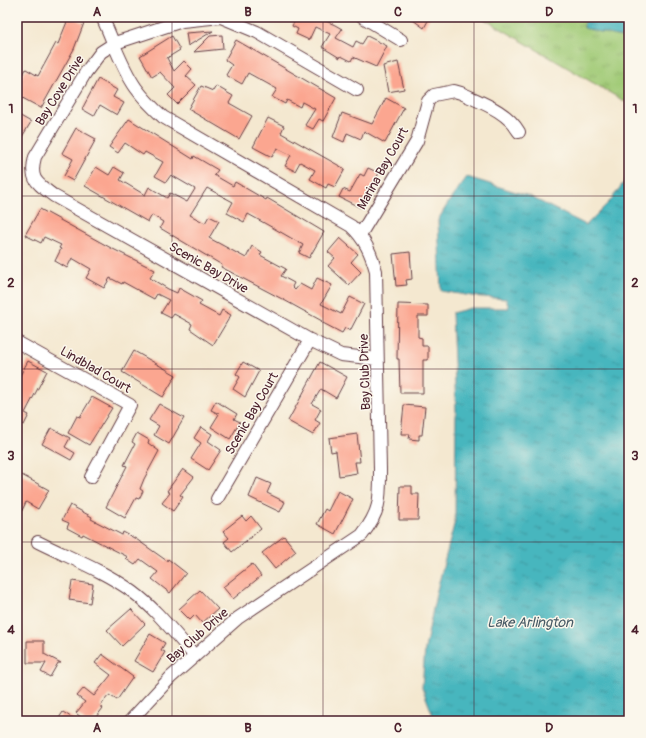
<svg xmlns="http://www.w3.org/2000/svg" width="646" height="738" font-family="Pangolin,sans-serif">
  <style>
    .park { fill: url(#park-tufts); stroke: #757450 }
    .water { fill: url(#water-ripples); stroke: #486a74 }
    .building { fill: #fba690 }
    .lines { fill: none; stroke-linecap: round; stroke-linejoin: round }
    .minor-casing { stroke: #643d44; stroke-width: 14 }
    .minor { stroke: #fff; stroke-width: 12 }
    .grid { fill: none; stroke: #4a1f2b; stroke-width: 1; stroke-opacity: 0.55 }
    .labels { text-anchor: middle; stroke-width: 3; stroke-linejoin: round; paint-order: stroke }
    .street-label { font-size: 13px; fill: #4a1f2b; stroke: #fbf7ec }
    .water-label { font-size: 14px; font-style: italic; fill: #485b66; stroke: #fbf7ec }
    .neatline { fill: none; stroke: #4a1f2b; stroke-width: 1.5 }
    .grid-label { font-size: 13px; text-anchor: middle; font-weight: bold; fill: #4a1f2b }
  </style>
  <defs>
    <pattern id="park-tufts" width="24" height="20" patternUnits="userSpaceOnUse"><rect width="24" height="20" fill="#a0ca76"/><path d="M3 7l-1-3M5 7V3M7 7l1-3M15 17l-1-3M17 17v-4M19 17l1-3" fill="none" stroke="#8bad66"/></pattern>
    <pattern id="water-ripples" width="26" height="14" patternUnits="userSpaceOnUse"><rect width="26" height="14" fill="#46b6be"/><path d="M2 4q2-2 4 0t4 0M15 11q2-2 4 0t4 0" fill="none" stroke="#3c939b"/></pattern>
  </defs>
  <rect width="100%" height="100%" fill="#fbf7ec"/>
  <filter id="ink" filterUnits="userSpaceOnUse"><feTurbulence type="fractalNoise" baseFrequency=".025" numOctaves="2"/><feDisplacementMap in="SourceGraphic" scale="8" xChannelSelector="R" yChannelSelector="G"/><feConvolveMatrix kernelMatrix="1 2 1 2 8 2 1 2 1" color-interpolation-filters="sRGB"/></filter>
  <filter id="wash" filterUnits="userSpaceOnUse"><feTurbulence type="fractalNoise" baseFrequency=".012" numOctaves="4" result="noise"/><feDisplacementMap in="SourceGraphic" scale="16" xChannelSelector="R" yChannelSelector="G"/><feGaussianBlur stdDeviation="0.9" result="paint"/><feColorMatrix in="noise" values="0 0 0 0 0 0 0 0 0 0 0 0 0 0 0 0 0 1.4 0 .05"/><feComposite in="paint" operator="in"/></filter>
  <g filter="url(#wash)">
    <rect width="100%" height="100%" fill="#f4e8d0"/>
    <!-- park -->
    <path class="park" d="M481,17H600L629,25V104Z"/>
    <!-- water -->
    <path class="water" d="M585,17H629V42L621,37L584,28Z
      M629,175V721H435L422,687L425,649L436,594L455,521L456,410L452,313L471,308H509L506,299L472,296L441,291L438,220L450,200L467,177L529,196L586,225L611,200Z"/>
    <g id="blocks">
      <!-- building -->
      <path class="building" d="M69,17H78L77,20L84,23L74,49L41,108L17,95V86L26,69L38,76L56,43L58,44Z
        M285,17H317L335,25L342,29L336,38L353,47L356,41L362,44L367,36L387,46L376,67L353,57L351,61L341,56L340,58L322,47L330,34L315,27L309,40L296,34L298,29L292,26L294,22Z
        M409,17H430L424,28Z
        M213,31L188,46L186,33Z
        M222,35L223,49L194,52L210,36Z
        M172,36L180,50L167,58L174,71L184,61L192,69L186,76L196,85L177,104L168,95L175,88L160,72L152,77L140,56Z
        M236,40L336,98L323,121L319,119L313,129L305,125L315,109L302,102L300,107L287,100L285,104L272,97L277,89L248,73L242,84L226,75L232,65L225,60Z
        M398,62L404,89L388,92L383,66Z
        M98,79L117,90L113,97L124,103L117,115L100,105L94,116L82,109Z
        M201,86L213,91L216,86L233,96L229,103L252,116L239,139L188,109Z
        M386,98L404,108L385,143L364,131L361,139L347,133L344,142L333,137L342,113L372,124Z
        M17,114L31,122L17,145Z
        M268,118L284,126L281,133L345,169L335,187L328,184L326,188L310,179L315,170L300,162L295,171L285,166L291,155L277,148L272,157L253,147Z
        M129,119L193,159L194,156L218,170L214,175L233,186L235,182L266,200L267,198L324,232L309,258L299,253L303,245L284,234L248,214L244,222L227,213L233,202L207,188L190,215L205,223L209,216L219,221L209,238L246,258L252,246L262,252L260,255L286,269L281,276L294,283L292,287L295,290L300,284L311,290L317,278L332,285L321,304L341,314L350,297L364,304L350,331L345,328L342,333L321,322L322,321L284,300L221,267L222,265L160,228L163,222L152,215L148,222L85,186L96,167L109,175L114,167L124,173L120,180L145,195L149,187L167,198L170,193L187,202L195,189L171,175L166,182L155,176L163,162L145,152L143,155L125,143L118,153L109,147Z
        M76,128L96,139L73,181L64,176L73,159L62,153Z
        M368,168L379,173L361,208L339,197L343,189L350,192L360,174L364,176Z
        M40,209L111,248L155,270L150,278L168,289L177,293L179,288L202,301L199,305L219,316L222,310L231,315L213,345L190,329L192,324L174,314L171,318L161,313L169,300L157,294L154,299L123,282L122,284L110,278L104,288L86,278L91,269L72,258L67,268L55,261L61,249L59,248L61,245L44,237L41,243L25,235Z
        M340,238L358,254L351,262L361,272L349,285L328,266L335,258L328,252Z
        M410,252L412,279L406,280L407,285L396,286L393,254Z
        M398,304L428,305V316H418V337L422,338V346H428V360H423V393H400L399,359H397Z
        M134,351L176,375L163,397L122,372Z
        M28,361L47,371L25,413L29,415L24,425L17,421V381Z
        M243,362L259,371L245,397L233,389L240,377L236,374Z
        M320,362L347,377L336,398L321,389L312,404L321,409L315,420L320,423L313,435L288,421Z
        M92,397L112,408L89,445L68,433L77,416L80,417Z
        M216,401L237,414L234,419L240,422L230,439L211,427L219,414L211,410Z
        M159,404L184,418L169,444L154,435L159,426L149,420Z
        M404,405L425,407L422,435H419V440L409,439L410,434H401Z
        M201,427L212,434L208,441L221,450L208,470L191,459L201,443L194,438Z
        M51,428L70,438L65,447L75,453L71,460L42,444Z
        M137,433L149,440L148,443L159,451L144,479L140,489L143,491L139,499L136,498L125,518L106,507L127,466L124,465L135,444L132,442Z
        M357,434L360,462H355L357,473L339,476L336,451L331,452L329,438Z
        M183,469L194,477L180,495L183,497L173,511L162,503L170,493L167,491Z
        M20,474L49,490L38,509L26,502L17,521V479Z
        M257,478L271,484L267,493L285,502L280,512L249,497Z
        M400,486H412V494H419L418,520H399Z
        M338,491L353,499L335,534L317,524L325,509L328,511Z
        M70,505L92,517L91,519L122,535L123,532L136,539L167,561L168,559L186,573L170,593L152,579L158,572L140,559L135,565L126,559L128,557L83,534L82,536L67,528L69,523L62,520Z
        M242,516L246,521L251,516L261,529L232,552L224,542L229,538L223,531Z
        M284,536L296,551L275,569L262,553Z
        M252,564L261,576L233,599L223,587Z
        M72,581L93,584L90,603L69,600Z
        M200,590L218,609L202,623L195,615L190,620L179,609Z
        M131,609L145,624L122,646L107,630Z
        M150,634L165,643L161,650L165,652L153,672L134,661Z
        M27,641H44V654L61,663H58L50,677L41,672L46,663H27Z
        M102,654L133,677L117,700L109,695L100,706L103,708L93,721H85L76,713L85,702L77,696L84,688L94,696L111,675L95,663Z
        M63,712L77,721H57Z"/>
    </g>
  </g>
  <g filter="url(#ink)">
    <use href="#blocks" fill-opacity="0" stroke="#643d44" stroke-width="1"/>
    <g class="lines">
      <!-- minor casing -->
      <g class="minor-casing">
        <path id="minor" d="M102,17C113,40 121,67 136,88C144,99 153,108 163,117L351,226C365,239 371,253 376,271L380,469C380,499 381,510 362,535L238,618L171,677L130,721
          M221,17L182,21L115,43L101,52L86,72L35,157C29,180 37,183 54,196L310,340L341,355L377,359
          M221,17L257,32L357,90
          M363,17L401,40
          M360,235L417,141L428,101L434,95L454,91L461,93C482,103 507,111 519,132
          M17,342L130,405L91,477
          M217,499L310,340
          M38,542C70,558 104,571 133,592C156,609 175,634 195,656"/>
      </g>
      <!-- minor -->
      <use href="#minor" class="minor"/>
    </g>
  </g>
  <!-- grid -->
  <path class="grid" d="M172,17V721M323,17V721M474,17V721M17,196H629M17,369H629M17,542H629"/>
  <g class="labels">
    <!-- street labels -->
    <g class="street-label">
      <text transform="translate(59 90) rotate(-58)" y="5">Bay Cove Drive</text>
      <text transform="translate(382 168) rotate(-61)" y="5">Marina Bay Court</text>
      <text transform="translate(209 267) rotate(30)" y="5">Scenic Bay Drive</text>
      <text transform="translate(96 369) rotate(30)" y="5">Lindblad Court</text>
      <text transform="translate(364 372) rotate(-92)" y="5">Bay Club Drive</text>
      <text transform="translate(251 413) rotate(-60)" y="5">Scenic Bay Court</text>
      <text transform="translate(197 635) rotate(-41)" y="5">Bay Club Drive</text>
    </g>
    <!-- water labels -->
    <g class="water-label">
      <text x="530" y="627">Lake Arlington</text>
    </g>
  </g>
  <!-- margin -->
  <rect width="646" height="738" fill="none" stroke="#fbf7ec" stroke-width="44"/>
  <rect x="22" y="22" width="602" height="694" class="neatline"/>
  <g class="grid-label">
    <text x="97" y="16">A</text>
    <text x="248" y="16">B</text>
    <text x="398" y="16">C</text>
    <text x="549" y="16">D</text>
    <text x="11" y="113">1</text>
    <text x="635" y="113">1</text>
    <text x="11" y="287">2</text>
    <text x="635" y="287">2</text>
    <text x="11" y="460">3</text>
    <text x="635" y="460">3</text>
    <text x="11" y="634">4</text>
    <text x="635" y="634">4</text>
    <text x="97" y="732">A</text>
    <text x="248" y="732">B</text>
    <text x="398" y="732">C</text>
    <text x="549" y="732">D</text>
  </g>
</svg>
